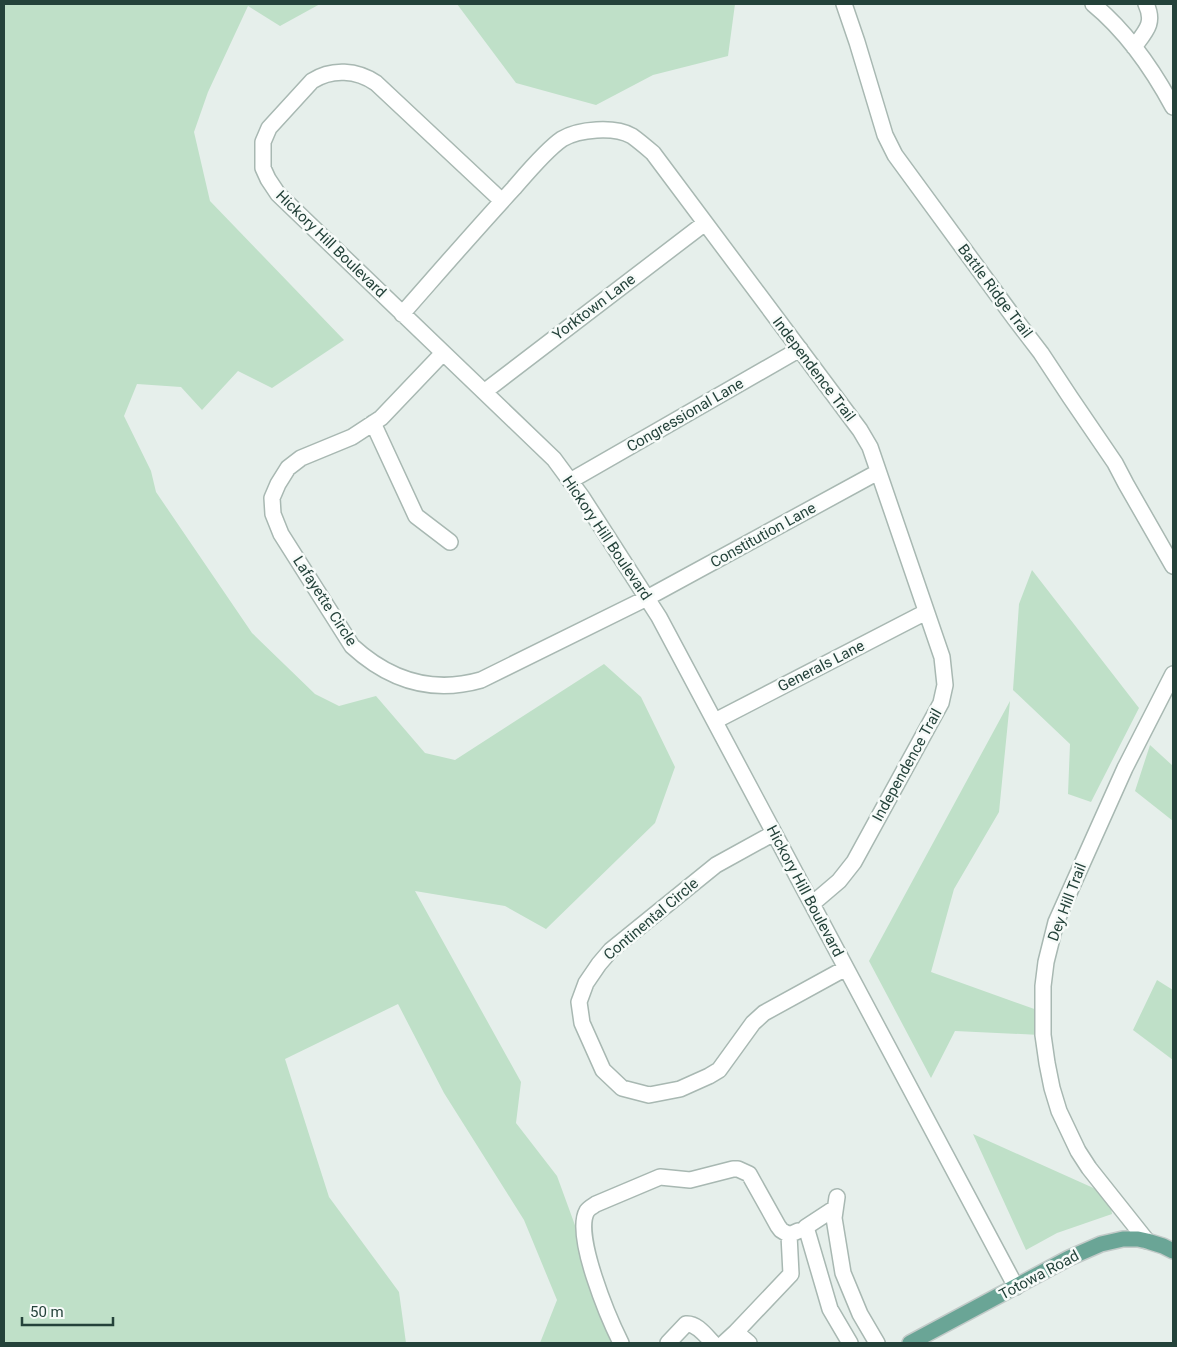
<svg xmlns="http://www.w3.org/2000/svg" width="1177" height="1347" font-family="Roboto,sans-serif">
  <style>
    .green { fill: #bfe0c8 }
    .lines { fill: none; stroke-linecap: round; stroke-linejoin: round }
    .minor-casing { stroke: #a8b8b2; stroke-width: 18 }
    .major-casing { stroke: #c2cac8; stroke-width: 18 }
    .minor { stroke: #fff; stroke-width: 15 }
    .major { stroke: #6aa596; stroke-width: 15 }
    .labels { text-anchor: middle; stroke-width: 5; stroke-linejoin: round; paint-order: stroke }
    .street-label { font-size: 15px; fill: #24423a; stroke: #f7fbf9 }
  </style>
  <rect width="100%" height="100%" fill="#e6efeb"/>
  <!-- green -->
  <path class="green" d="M4,4H320L280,26L248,6L208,92L194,132L210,201L344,340L272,388L238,371L202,410L181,387L137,384L124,416L151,471L156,492L252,633L315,694L339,706L376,696L425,753L455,760L604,664L641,697L675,767L655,823L546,929L505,906L415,891L521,1082L516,1123L557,1176L618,1343H540L557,1300L524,1220L444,1093L398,1004L285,1059L329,1197L399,1292L406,1343H4Z
    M457,4H735L728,56L653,75L596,105L516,83Z
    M1032,570L1139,708L1091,802L1068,794L1070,744L1013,690L1019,604Z
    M1010,701L999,812L954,889L931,972L1040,1011V1035L955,1031L931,1078L869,961Z
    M1150,745L1173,766V821L1135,791Z
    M1157,980L1173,990V1060L1133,1030Z
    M973,1134L1109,1195L1112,1214L1057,1233L1026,1250Z"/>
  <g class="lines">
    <!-- minor casing -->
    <g class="minor-casing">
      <path id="minor" d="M844,4L857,42L885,135L895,155L1015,319L1041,353L1070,397L1115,463L1126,484L1173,566
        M1093,4C1127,32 1152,68 1173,107
        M1134,47C1146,31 1155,23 1146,4
        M502,201L376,83C357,70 332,68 312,81L269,128L263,142V168L268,179L278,194L554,459L582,497L659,617L1016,1287
        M402,314C439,272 476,229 514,188C527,173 546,150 562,139C579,129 614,126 632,136C639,141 646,147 653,153L860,430L870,447L942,657L945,685L941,703L854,862L839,881L812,904
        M443,353L381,418L352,437L301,458L288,468L278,484L272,498L273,514L281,534L352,646C389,680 432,694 481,680L647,598L878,472
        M484,392L705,223
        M373,423L416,516L450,542
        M570,481L800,349
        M715,721L926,612
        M774,833L716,865L611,950L599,964L586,983L579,1002L582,1023L603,1070L622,1088L649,1095L680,1089L709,1076L719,1070L753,1023L764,1013L846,968
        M837,1197L834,1218L843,1273L860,1314L877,1343
        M835,1208L806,1227L830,1309L850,1343
        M1147,1241L1089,1168L1078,1151L1059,1111L1052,1088L1047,1063L1043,1035V986L1046,962L1056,922L1125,768L1173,674
        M621,1343C609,1319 573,1235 587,1211C589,1208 593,1206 596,1204L660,1177L690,1180L733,1169H738L749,1174L778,1226L781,1230L789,1235
        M668,1343L686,1324C697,1323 706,1336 713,1343
        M724,1343L736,1332
        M749,1343L736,1332L791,1274L789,1235L798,1231"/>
    </g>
    <!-- major casing -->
    <g class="major-casing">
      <path id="major" d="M910,1343L1069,1258L1101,1244L1123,1239H1138L1147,1241L1163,1246L1173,1251"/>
    </g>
    <!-- minor -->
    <use href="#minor" class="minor"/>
    <!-- major -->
    <use href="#major" class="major"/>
  </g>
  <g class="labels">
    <!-- street labels -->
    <g class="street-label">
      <text transform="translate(331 244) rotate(44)" y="5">Hickory Hill Boulevard</text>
      <text transform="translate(995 291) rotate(53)" y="5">Battle Ridge Trail</text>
      <text transform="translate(594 307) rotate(-37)" y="5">Yorktown Lane</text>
      <text transform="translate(814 369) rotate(53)" y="5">Independence Trail</text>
      <text transform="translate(685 415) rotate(-30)" y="5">Congressional Lane</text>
      <text transform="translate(763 535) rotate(-29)" y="5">Constitution Lane</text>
      <text transform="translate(607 538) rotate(56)" y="5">Hickory Hill Boulevard</text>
      <text transform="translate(325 601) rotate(57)" y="5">Lafayette Circle</text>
      <text transform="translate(821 666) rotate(-27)" y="5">Generals Lane</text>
      <text transform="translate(907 765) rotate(-61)" y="5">Independence Trail</text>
      <text transform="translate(805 891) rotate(62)" y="5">Hickory Hill Boulevard</text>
      <text transform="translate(1067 902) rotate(-69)" y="5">Dey Hill Trail</text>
      <text transform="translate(651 919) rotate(-40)" y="5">Continental Circle</text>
      <text transform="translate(1039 1275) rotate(-28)" y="5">Totowa Road</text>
    </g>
  </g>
  <!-- border -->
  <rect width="1177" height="1347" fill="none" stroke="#24423a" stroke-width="10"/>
  <!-- scale -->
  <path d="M22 1317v8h91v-8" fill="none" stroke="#24423a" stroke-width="2.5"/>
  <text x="30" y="1317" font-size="15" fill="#24423a" stroke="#f7fbf9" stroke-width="4" paint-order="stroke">50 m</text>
</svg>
